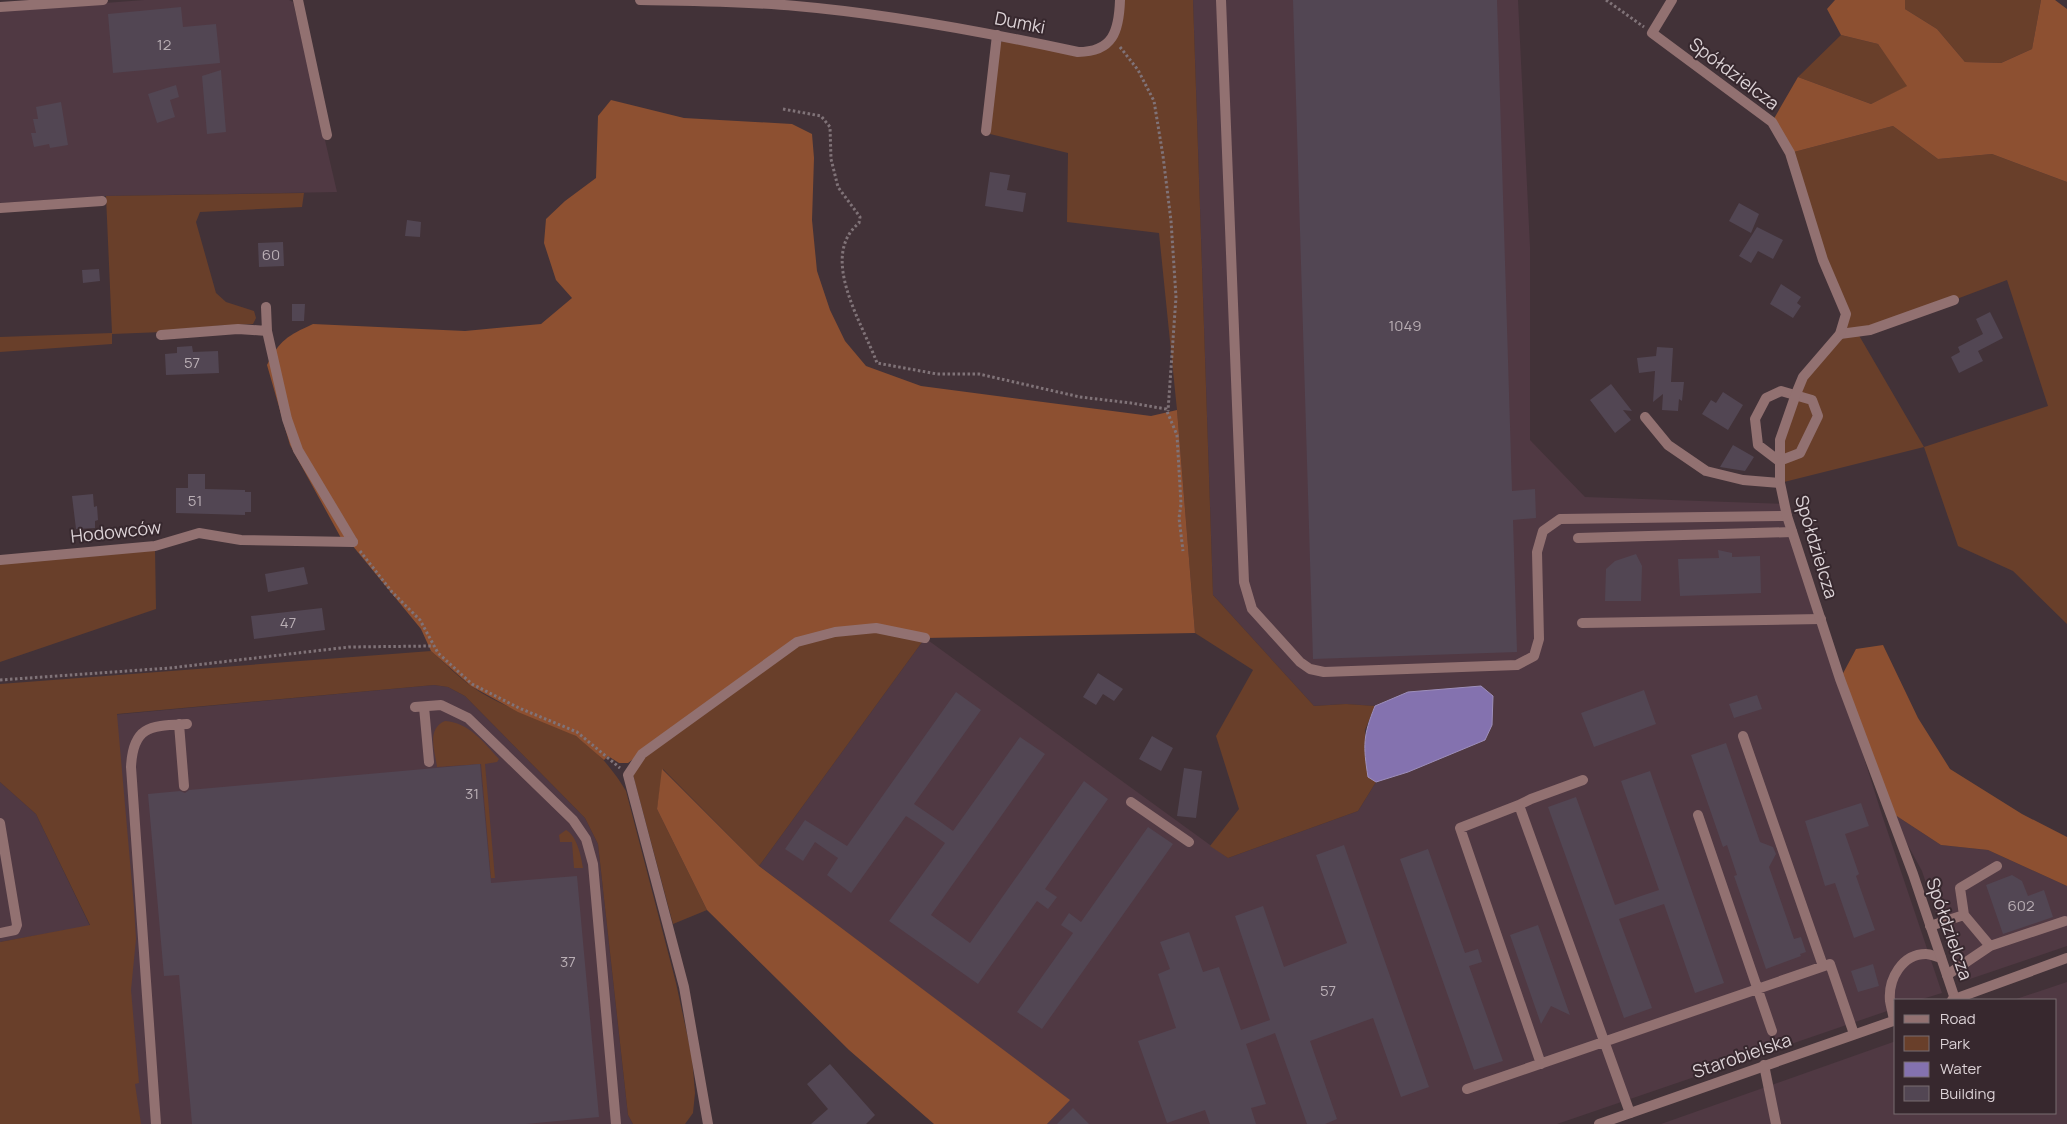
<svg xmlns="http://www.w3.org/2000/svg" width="2067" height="1124" font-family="Manrope,sans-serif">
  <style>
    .built { fill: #503943 }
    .green { fill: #693f2a; fill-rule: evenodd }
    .forest { fill: #8d5031 }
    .water { fill: #8472af; stroke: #9e8fbb }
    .building { fill: #524653 }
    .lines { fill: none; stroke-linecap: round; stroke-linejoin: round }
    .path { stroke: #807378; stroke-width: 3; stroke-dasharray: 2.5 2.5; stroke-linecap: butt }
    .service { stroke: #927171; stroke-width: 10 }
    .minor { stroke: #927171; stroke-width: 10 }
    .tertiary { stroke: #927171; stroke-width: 10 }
    .labels { text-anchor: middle; stroke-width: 4; stroke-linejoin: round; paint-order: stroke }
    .number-label { font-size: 15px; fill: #baafb5 }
    .street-label { font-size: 18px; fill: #dcd2d6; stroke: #37282e }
  </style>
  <rect width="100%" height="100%" fill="#423238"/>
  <!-- built -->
  <path class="built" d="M144,0H289L293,2L337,192L106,196L0,203V11Z
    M1193,0H1518L1530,247V440L1585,497L1784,504L1882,815L1942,993L1919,1000H1896V1008L1557,1124H1047L1069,1100L759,866L925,638L1228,858L1358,811L1376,782L1408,772L1435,760L1408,692L1375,706L1346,704L1314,706L1213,595Z
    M434,685L448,687L465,696L585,818L598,844L628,1115L633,1124H129L80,718Z
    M0,782L36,814L90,926L0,942Z
    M1889,811L1941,845L1988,850L2067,886V946L1970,979L1956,973L1922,871Z
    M2067,982V1124H1661L1896,1041V1113H2056V1000H2013Z"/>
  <!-- green -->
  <path class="green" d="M1123,0H1193L1213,595L1314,706L1346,704L1375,706L1365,730L1368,777L1376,782L1358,811L1228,858L1210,846L1239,809L1216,736L1253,670L1195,633L1177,410L1159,233L1067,222L1068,153L990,134L1000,43L1003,41L1076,55L1108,47Z
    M1905,0H2041L2032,49L2001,63L1965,62L1937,29L1905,9Z
    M1841,35L1878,44L1908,86L1871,104L1798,77Z
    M1893,126L1938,159L1992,154L2067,182V624L2013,571L1958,546L1924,447L1780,483L1779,461L1796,394L1840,334L1846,314L1790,153ZM2007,280L2048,406L1924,447L1857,332L1954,300Z
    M304,193L302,207L200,212L196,222L216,293L226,302L254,311L256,318L253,324L214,326L188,331L112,334V344L0,352V337L112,333L106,196Z
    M155,549L156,609L0,662V562Z
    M876,628L925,638L759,866L663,769L657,809L707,910L673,924L633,775L642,754L797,642Z
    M431,651C444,662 457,676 471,686C503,709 541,717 574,735C593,745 615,772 626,791L676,983L692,1057L695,1093L693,1113L685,1124H633L628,1115L598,844L585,818L465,696L448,687L434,685L117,714L134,907L136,939L131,990L139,1083L135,1084L141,1124H0V942L90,925L36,814L0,782V684Z
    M445,721C470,723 483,742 499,759L497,762L485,764L495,878H491L481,764L437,767C435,751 426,729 445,721Z
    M566,830C577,836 581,856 583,868H574L572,842H560L559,835Z"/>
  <!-- forest -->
  <path class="forest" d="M1835,0H1905V9L1937,29L1965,62L2001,63L2032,49L2041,0H2055L2067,9V182L1992,154L1938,159L1893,126L1790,153L1772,122L1798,77L1871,104L1907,86L1878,44L1841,35L1827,9Z
    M611,100L684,118L792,124L812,134L814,158L812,220L817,271L830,310L845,341L866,366L921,386L1151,416L1177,410L1195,633L925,638L876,628L797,642L628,763H619L608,756L604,760L576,736L518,712L471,686L431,651L421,629L352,545L341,538L290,445L267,365C280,340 287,336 313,324L465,331L541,324L572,298L556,280L544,243L546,219L565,201L596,178L598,116Z
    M1883,645L1918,718L1950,769L2022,814L2067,837V886L1988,850L1941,845L1889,811L1840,679L1856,649Z
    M662,769L759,866L1070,1100L1047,1124H934L849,1050L707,910L657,809Z"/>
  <!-- water -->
  <path class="water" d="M1481,686L1493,696L1492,725L1485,740L1408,772L1376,782L1368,777C1363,745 1363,736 1375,706L1408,692Z"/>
  <!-- building -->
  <path class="building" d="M1293,0H1497L1512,491L1535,489L1536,518L1513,520L1517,652L1313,659Z
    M181,7L183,27L216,24L220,63L113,73L108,14Z
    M221,70L226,132L207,134L202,76Z
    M176,85L179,97L170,100L175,117L157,123L148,94Z
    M61,102L68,145L50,148L49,144L34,147L31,133H36L33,119H38L36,107Z
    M990,172L1010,175L1007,190L1026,193L1023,212L985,206Z
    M1739,203L1759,214L1751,233L1729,221Z
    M407,220L421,222L420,237L405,236Z
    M1757,227L1783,240L1773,259L1758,251L1751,263L1739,256Z
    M283,242L284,266L259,267L258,243Z
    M99,269L100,281L83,283L82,270Z
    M1781,284L1801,297L1797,303L1801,306L1793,318L1770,304Z
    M292,304H305L304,321H292Z
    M1990,312L2003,338L1978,351L1983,361L1959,373L1951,357L1960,352L1958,347L1983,334L1976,319Z
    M192,346L193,352L218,351L219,373L166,375L165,354L177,353V347Z
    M1657,347L1673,348L1671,382H1684L1682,401L1679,399L1678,411L1662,410L1663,394L1653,402L1655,371L1639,373L1637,358L1656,356Z
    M1611,384L1632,411L1623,410L1631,420L1615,433L1590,400Z
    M1723,392L1743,405L1728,430L1702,414L1711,400L1716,403Z
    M1733,445L1754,457L1745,471L1720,467Z
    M188,474H205V489L245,490V492H251V512H245V515L176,513V488H188Z
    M93,494L94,507L97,506L98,520L95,521V528L76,529L72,496Z
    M1718,550L1732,553V557L1760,556L1761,593L1680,596L1678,559L1719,558Z
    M1636,554L1642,566L1641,601H1605L1606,569L1615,561Z
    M304,567L308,584L268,592L265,574Z
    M322,608L325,630L254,639L251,616Z
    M1098,673L1123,689L1114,701L1103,694L1096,705L1083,697Z
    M1644,690L1656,724L1594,747L1581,713Z
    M956,692L981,710L914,804L942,823L953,831L1020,737L1045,754L931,915L970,943L1084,781L1108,799L1045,889L1057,897L1048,909L1037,901L978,984L889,921L945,843L917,823L906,816L851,893L827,875L838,858L815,842L803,861L785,849L805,820L847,846Z
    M1757,695L1762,709L1734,718L1729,704Z
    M1152,736L1173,748L1161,771L1139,759Z
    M1726,743L1760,842L1773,847L1776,854L1769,867L1794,939L1801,937L1806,952L1800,954L1801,956L1766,969L1734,876L1737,875L1727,845L1723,847L1691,755Z
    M480,764L491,883L577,876L599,1117L526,1124H192L179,975L164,976L148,794L180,791L185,793L189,790Z
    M1184,768L1202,771L1196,818L1177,816Z
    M1650,771L1724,983L1695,993L1664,904L1619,919L1652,1008L1624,1018L1548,807L1576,797L1615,905L1638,897L1659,890L1621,781Z
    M1861,803L1869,826L1845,834L1859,874L1856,876L1875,930L1854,938L1835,883L1825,886L1805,821Z
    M1148,827L1173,844L1042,1029L1017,1012L1073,933L1061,925L1069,913L1081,922Z
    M1344,845L1429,1087L1401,1097L1373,1018L1310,1041L1337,1119L1325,1124H1307L1275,1033L1246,1044L1266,1104L1251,1108L1256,1124H1210L1205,1110L1167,1123L1138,1041L1176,1028L1158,974L1170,969L1160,942L1189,932L1203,972L1219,967L1241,1030L1270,1020L1235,916L1263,906L1284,967L1347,943L1316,855Z
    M1428,849L1465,953L1478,949L1482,962L1469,966L1503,1061L1474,1070L1400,859Z
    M2012,875L2022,881L2028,896L2044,890L2053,917L2003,934L1986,885Z
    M1538,925L1570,1015L1551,1006L1541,1024L1510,935Z
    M1873,964L1879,986L1858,992L1851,971Z
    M830,1064L875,1115L866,1124H811L828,1109L807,1084Z
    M1073,1108L1089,1124H1057Z"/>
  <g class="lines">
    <!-- path -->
    <path class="path" d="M1606,0L1644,27
      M1120,47L1138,70L1154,101L1163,156L1171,221L1176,297L1168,411
      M783,109L821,116L830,127L831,159L838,187L860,217L859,223C818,257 863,324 877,363L937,374H979L1080,397L1131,403L1166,409L1177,435L1181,504L1179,518L1183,551
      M360,551L392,592L420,620L438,653L472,684L519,708L577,732L620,768
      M0,680L170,668L349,647L433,646"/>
    <!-- service -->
    <path class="service" d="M298,0L327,135
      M1221,0L1244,582L1252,609L1300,662L1310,669L1324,672L1517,665L1534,656L1539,639L1537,552L1543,531L1560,519L1787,516
      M986,131L997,35
      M0,208L102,201
      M266,307L267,331L287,419L298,450L353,542
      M1840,334L1870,330L1954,300
      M161,335L238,329L267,331
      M1781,391L1812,400L1818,416L1800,453L1779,461L1758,445L1755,419L1766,398Z
      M1645,417L1668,445L1706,471L1743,480L1780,483
      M1578,538L1792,532
      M1582,623L1821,619
      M415,707L441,705L468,718L573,820L586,839L593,864L616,1124
      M424,707L429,762
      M179,724L184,786
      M1743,736L1823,966
      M1131,802L1189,842
      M1519,805L1531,799L1583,780
      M1698,815L1772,1031
      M0,823L17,925L15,930L0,933
      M1930,926L1964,915
      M1990,946L1964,915L1960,888L1997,866
      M1947,975L1990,946L2065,921
      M1894,1020C1893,1014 1891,1007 1890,1001C1888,979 1902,954 1926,954C1931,954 1936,957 1941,958
      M1541,1064L1460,828L1519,805L1630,1113
      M1764,1065L1776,1124
      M1467,1089L1830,964L1854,1034
      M156,1124L131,767C133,725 151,726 187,724
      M708,1124L684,987L628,775L642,754L797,642L835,632L876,628L925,638"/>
    <!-- minor -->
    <path class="minor" d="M640,0C692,1 744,1 796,6C890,14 985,32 1078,52C1113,52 1119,31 1120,0
      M1672,0L1652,33L1772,122L1790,153L1823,260L1846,314L1840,334L1803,377L1796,394L1780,440V483L1787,516L1840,679L1913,874L1955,999
      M0,7L103,0
      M0,560L155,546L199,533L241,540L353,542"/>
    <!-- tertiary -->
    <path class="tertiary" d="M1952,1000L2067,958
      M1599,1124L1896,1020"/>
  </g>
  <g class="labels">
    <!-- number labels -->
    <g class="number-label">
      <text x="164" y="50">12</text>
      <text x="271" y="260">60</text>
      <text x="1405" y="331">1049</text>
      <text x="192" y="368">57</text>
      <text x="195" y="506">51</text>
      <text x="288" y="628">47</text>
      <text x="472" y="799">31</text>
      <text x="2021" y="911">602</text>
      <text x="568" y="967">37</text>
      <text x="1328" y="996">57</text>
    </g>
    <!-- street labels -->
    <g class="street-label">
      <text transform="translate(1020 23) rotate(11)" y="6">Dumki</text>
      <text transform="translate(1734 74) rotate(37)" y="6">Spółdzielcza</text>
      <text transform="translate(116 532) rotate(-6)" y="6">Hodowców</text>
      <text transform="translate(1816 547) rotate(73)" y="6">Spółdzielcza</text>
      <text transform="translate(1949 929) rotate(71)" y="6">Spółdzielcza</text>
      <text transform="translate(1742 1056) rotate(-19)" y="6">Starobielska</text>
    </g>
  </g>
  <!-- legend -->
  <rect x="1894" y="999" width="162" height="115" fill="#37282e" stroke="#796c71"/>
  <rect x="1904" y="1015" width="25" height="8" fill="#927171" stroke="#796c71"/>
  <text x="1940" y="1024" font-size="15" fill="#dcd2d6">Road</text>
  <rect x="1904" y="1036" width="25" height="15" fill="#693f2a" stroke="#796c71"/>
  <text x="1940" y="1049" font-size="15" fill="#dcd2d6">Park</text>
  <rect x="1904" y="1062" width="25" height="15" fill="#8472af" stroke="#796c71"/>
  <text x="1940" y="1074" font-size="15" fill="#dcd2d6">Water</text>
  <rect x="1904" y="1086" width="25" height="15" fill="#524653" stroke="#796c71"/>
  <text x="1940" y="1099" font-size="15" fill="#dcd2d6">Building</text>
</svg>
